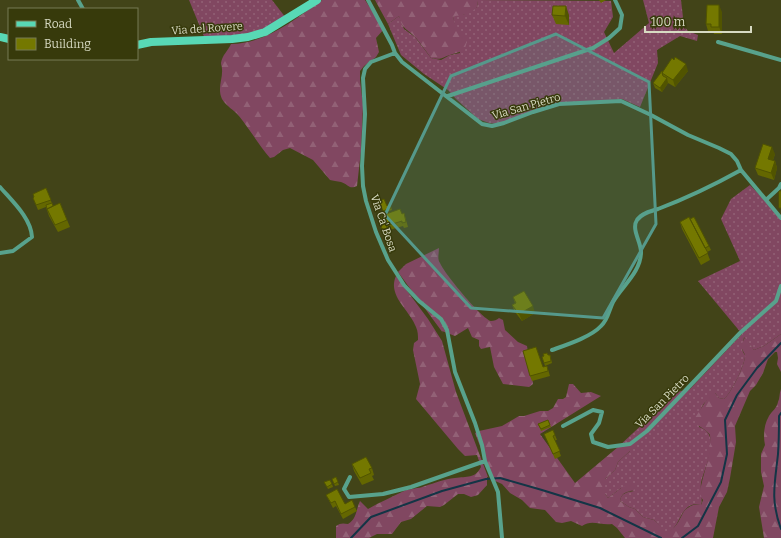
<svg xmlns="http://www.w3.org/2000/svg" width="781" height="538" font-family="Bitter,serif">
  <style>
    .grass { fill: url(#grass-dots) }
    .forest { fill: url(#forest-firs) }
    .lines { fill: none; stroke-linecap: round; stroke-linejoin: round }
    .stream { stroke: #133546; stroke-width: 2 }
    .street { stroke: #58a28c; stroke-width: 4 }
    .secondary { stroke: #58d8b5; stroke-width: 8 }
    .wall { fill: #646700 }
    .shaded-wall { fill: #515400 }
    .building { fill: #747800; stroke: #515400 }
    .marked { fill: #55998b; fill-opacity: 0.2; stroke: #55998b; stroke-width: 3; stroke-linejoin: round }
    .labels { text-anchor: middle; stroke-width: 3; stroke-linejoin: round; paint-order: stroke }
    .street-label { font-size: 11px; fill: #d7dac2; stroke: #373a0b }
  </style>
  <defs>
    <pattern id="grass-dots" width="8" height="8" patternUnits="userSpaceOnUse"><rect width="8" height="8" fill="#814761"/><path d="M2 2h.1M6 6h.1" fill="none" stroke="#926176" stroke-width="1.8" stroke-linecap="round"/></pattern>
    <pattern id="forest-firs" width="22" height="20" patternUnits="userSpaceOnUse"><rect width="22" height="20" fill="#814761"/><path d="M5 1l3.5 6h-7zM16 11l3.5 6h-7z" fill="#926176"/></pattern>
  </defs>
  <rect width="100%" height="100%" fill="#424418"/>
  <!-- grass -->
  <path class="grass" d="M189,0H272L286,18L257,33L205,39Z
    M478,0L611,1L613,17L604,32L614,53L649,23L643,0H681L684,26L688,31L698,35L697,41L680,36L657,50L658,63L640,107L622,99L591,102L555,103L498,124L489,123L478,119L456,99L448,90L424,74L401,55L388,24L399,16L404,29L415,37L431,58L441,60L450,55L460,53L453,17L456,15H463L477,7Z
    M750,185L781,217V334L764,346L754,350L744,337L742,349C742,350 744,354 745,355C746,363 731,394 724,399L719,398L715,393C701,404 699,409 699,427C723,434 704,467 701,483C700,492 703,498 701,505C698,505 694,504 692,505C679,509 680,529 666,533L662,529L654,520L643,517L635,509L629,507L620,501C621,493 627,492 634,491L621,488L608,498L605,494V479L615,470L618,462L630,451L618,447L677,392L690,389L742,334L698,281L740,261L721,219L731,199Z"/>
  <!-- forest -->
  <path class="forest" d="M322,0H365L384,29L376,38L379,52L376,57L364,66L360,71V80L363,105L361,151L357,186C349,190 348,184 341,182C337,181 333,181 330,180L313,160L290,148L283,150L274,157L270,158C259,145 250,130 239,116C234,110 226,106 222,99C217,88 223,79 222,69C222,67 221,65 221,63C222,55 228,51 231,44C267,43 294,20 322,0Z
    M375,0H478V1L477,7C473,11 468,14 463,15C458,16 457,15 453,17L455,24L467,39C466,53 461,51 450,55C440,58 443,60 431,58C426,51 421,44 416,38C408,29 402,30 399,16L388,24Z
    M439,248C439,253 437,259 440,263C444,273 482,319 491,321C494,321 497,320 499,318L503,320L505,330L518,342L527,346L533,384L529,387L503,384L494,367L490,347L481,349L479,346V340L472,337L468,328L455,336L442,331L443,333L398,272L406,264Z
    M396,276L428,319L442,341L456,392L488,477H487V485L478,495L471,497L464,494H458L444,505L440,507L427,506L411,519L401,522L392,534H377L369,538H336V526C340,523 343,523 348,524C357,519 356,509 360,501L368,509C380,502 392,497 404,491C411,488 418,489 425,486C435,483 444,479 455,478C467,476 475,479 481,467L477,455L465,456L458,449L416,399L420,384L413,350L414,343L418,340C418,336 418,331 416,327C410,310 387,296 396,276Z
    M781,334V372L777,364L778,358L777,352H775L768,359L763,373L756,385L750,391L735,426L736,442L730,478L727,492L719,507L713,538H625L617,528L612,524C601,526 592,519 582,526L571,521L562,523L556,522L545,510L530,508L522,500L510,493L502,484L493,480L475,433L479,431L502,426L519,416H524L540,411H548L553,408L558,399H563L566,397L569,384H573L581,393L591,392L601,396L540,434L575,483L618,447L631,445L632,449L618,462L615,470L605,479V494L608,498L621,488L632,483L636,484L637,488C630,493 622,490 620,501L629,507L635,509L643,517L654,520L666,532C675,530 679,521 683,513C685,509 689,507 693,505H701L703,500L700,496V492C703,472 712,455 710,435C705,427 696,428 695,418L711,393H715L719,398L724,399C731,394 746,363 745,355C744,352 742,350 741,346L745,337L754,350L764,346Z
    M781,389V538H764L759,507L764,486L761,472V454L765,445C763,436 764,424 769,416C772,411 777,408 778,402C780,398 779,394 781,389Z"/>
  <g class="lines">
    <!-- stream -->
    <path class="stream" d="M781,413L779,416C779,429 779,441 778,454C775,483 770,499 781,529
      M351,538L371,517L442,491L486,479L500,478L542,490L600,508L661,538
      M682,538L698,526L721,482L727,454L725,420L737,395L757,368L781,343"/>
    <!-- street -->
    <path class="street" d="M78,0L83,9
      M368,0L392,45L395,53L402,62L482,124L492,126L504,123L533,112L559,104L621,101L651,115L688,135L719,148L731,154L737,161L741,170L781,218
      M718,42L781,60
      M395,53L371,62L365,69L363,78L365,114L362,166L363,186L366,201L376,232L388,260L404,285L419,301L441,319L447,330L455,372L475,423L482,445L485,461L498,492L502,538
      M448,96L593,48L609,38L620,28L622,15L615,0
      M0,187C12,201 31,218 32,237L13,251L0,253
      M767,199L779,188L781,184
      M552,350C566,345 591,337 601,326C608,320 609,310 613,302C622,286 641,272 641,252C641,242 631,229 637,220C642,213 651,211 658,209C687,198 714,185 741,170
      M563,426L593,410L602,412L599,423L591,434L593,442L608,447L630,444L647,431L740,333L776,301L781,286
      M350,477L344,489L349,497L383,494L411,487L485,461"/>
    <!-- secondary -->
    <path class="secondary" d="M0,37L9,39
      M137,45L151,42L232,39L248,37L265,32L317,0"/>
  </g>
  <!-- wall -->
  <path class="wall" d="M599,0H606L601,3Z
    M722,12V34H714L713,31H708L706,24Z
    M552,15H569V25L556,24Z
    M688,71L675,87L668,83L662,92L655,88L653,83L663,72Z
    M775,154L773,160L775,161L777,168L774,180L758,175L755,168Z
    M46,188L53,206L60,203L70,227L58,232L49,216L46,207L38,210L33,198Z
    M379,201L387,206L390,204L392,210L384,213Z
    M404,213L408,227L404,228L403,226L383,232L379,219Z
    M680,222L709,246L711,250L707,252L710,260L701,265L682,229Z
    M513,297L535,313L522,321L515,312L512,305L515,303Z
    M550,355L552,363L545,366L542,357Z
    M547,366L550,376L532,381L530,376L543,367Z
    M548,420L551,427L541,431L538,424Z
    M553,430L557,440H555L561,456L555,459L544,434Z
    M352,464L372,468L374,475L372,476L374,480L362,485L354,471Z
    M336,477L339,485L335,486L332,479Z
    M324,482L332,484L333,487L328,489Z
    M326,495L345,504L355,507L357,511L343,519L336,506L333,508Z"/>
  <!-- shaded-wall -->
  <path class="shaded-wall" d="M719,5L722,12V34L719,27Z
    M566,6L569,15V25L565,16Z
    M686,64L688,71L675,87L673,80Z
    M667,78L668,83L662,92L660,88Z
    M772,147L775,154L771,166L768,159Z
    M775,161L777,168L774,180L771,173Z
    M533,306L535,313L522,321L519,314Z"/>
  <!-- building -->
  <path class="building" d="M707,5H719V27H711V24H706Z
    M553,6H566L565,16L552,15Z
    M675,57L686,64L673,80L662,73L672,58L674,60Z
    M662,71L663,72L662,73L663,76L667,78L660,88L653,83Z
    M763,144L772,147L768,159L775,161L771,173L755,168Z
    M46,188L51,200L36,205L33,198L34,197L33,194Z
    M779,191H781V208H779Z
    M384,199L387,206L390,204L391,208L383,211L379,201Z
    M52,203L53,206L47,209L46,205Z
    M60,203L67,220L55,225L47,209Z
    M400,209L402,214L404,213L406,222L402,223V221L386,226L383,215Z
    M383,217L387,228L382,230L379,219Z
    M689,217L708,253L699,258L680,222Z
    M694,217L709,246L705,248L690,219Z
    M524,291L533,306L519,314L512,305L516,303L513,297Z
    M536,347L543,367L547,366L548,371L530,376L523,351Z
    M547,353L548,355H550L551,361L544,363L542,357L544,356L543,354Z
    M548,420L550,425L541,429L538,424Z
    M553,430L555,435L553,436L560,451L553,454L544,434Z
    M366,457L372,468L369,469L371,473L360,478L352,464Z
    M336,477L338,482L334,484L332,479Z
    M330,480L332,484L327,487L324,482Z
    M337,489L345,504L352,500L355,507L341,514L335,501L331,503L326,495Z"/>
  <!-- marked area -->
  <path class="marked" d="M556,34L649,82L656,224L603,318L471,308L385,215L451,76Z"/>
  <g class="labels">
    <!-- street labels -->
    <g class="street-label">
      <text transform="translate(207 28) rotate(-4)" y="4">Via del Rovere</text>
      <text transform="translate(526 106) rotate(-16)" y="4">Via San Pietro</text>
      <text transform="translate(384 223) rotate(71)" y="4">Via Ca' Bosa</text>
      <text transform="translate(662 401) rotate(-45)" y="4">Via San Pietro</text>
    </g>
  </g>
  <!-- legend -->
  <rect x="8" y="8" width="130" height="52" fill="#373a0b" stroke="#777a54"/>
  <rect x="16" y="21" width="20" height="6" fill="#58d8b5" stroke="#777a54"/>
  <text x="44" y="28" font-size="12" fill="#d7dac2">Road</text>
  <rect x="16" y="38" width="20" height="12" fill="#747800" stroke="#777a54"/>
  <text x="44" y="48" font-size="12" fill="#d7dac2">Building</text>
  <!-- scale -->
  <path d="M645 26v6h106v-6" fill="none" stroke="#d7dac2" stroke-width="2"/>
  <text x="651" y="26" font-size="12" fill="#d7dac2" stroke="#373a0b" stroke-width="3" paint-order="stroke">100 m</text>
</svg>
